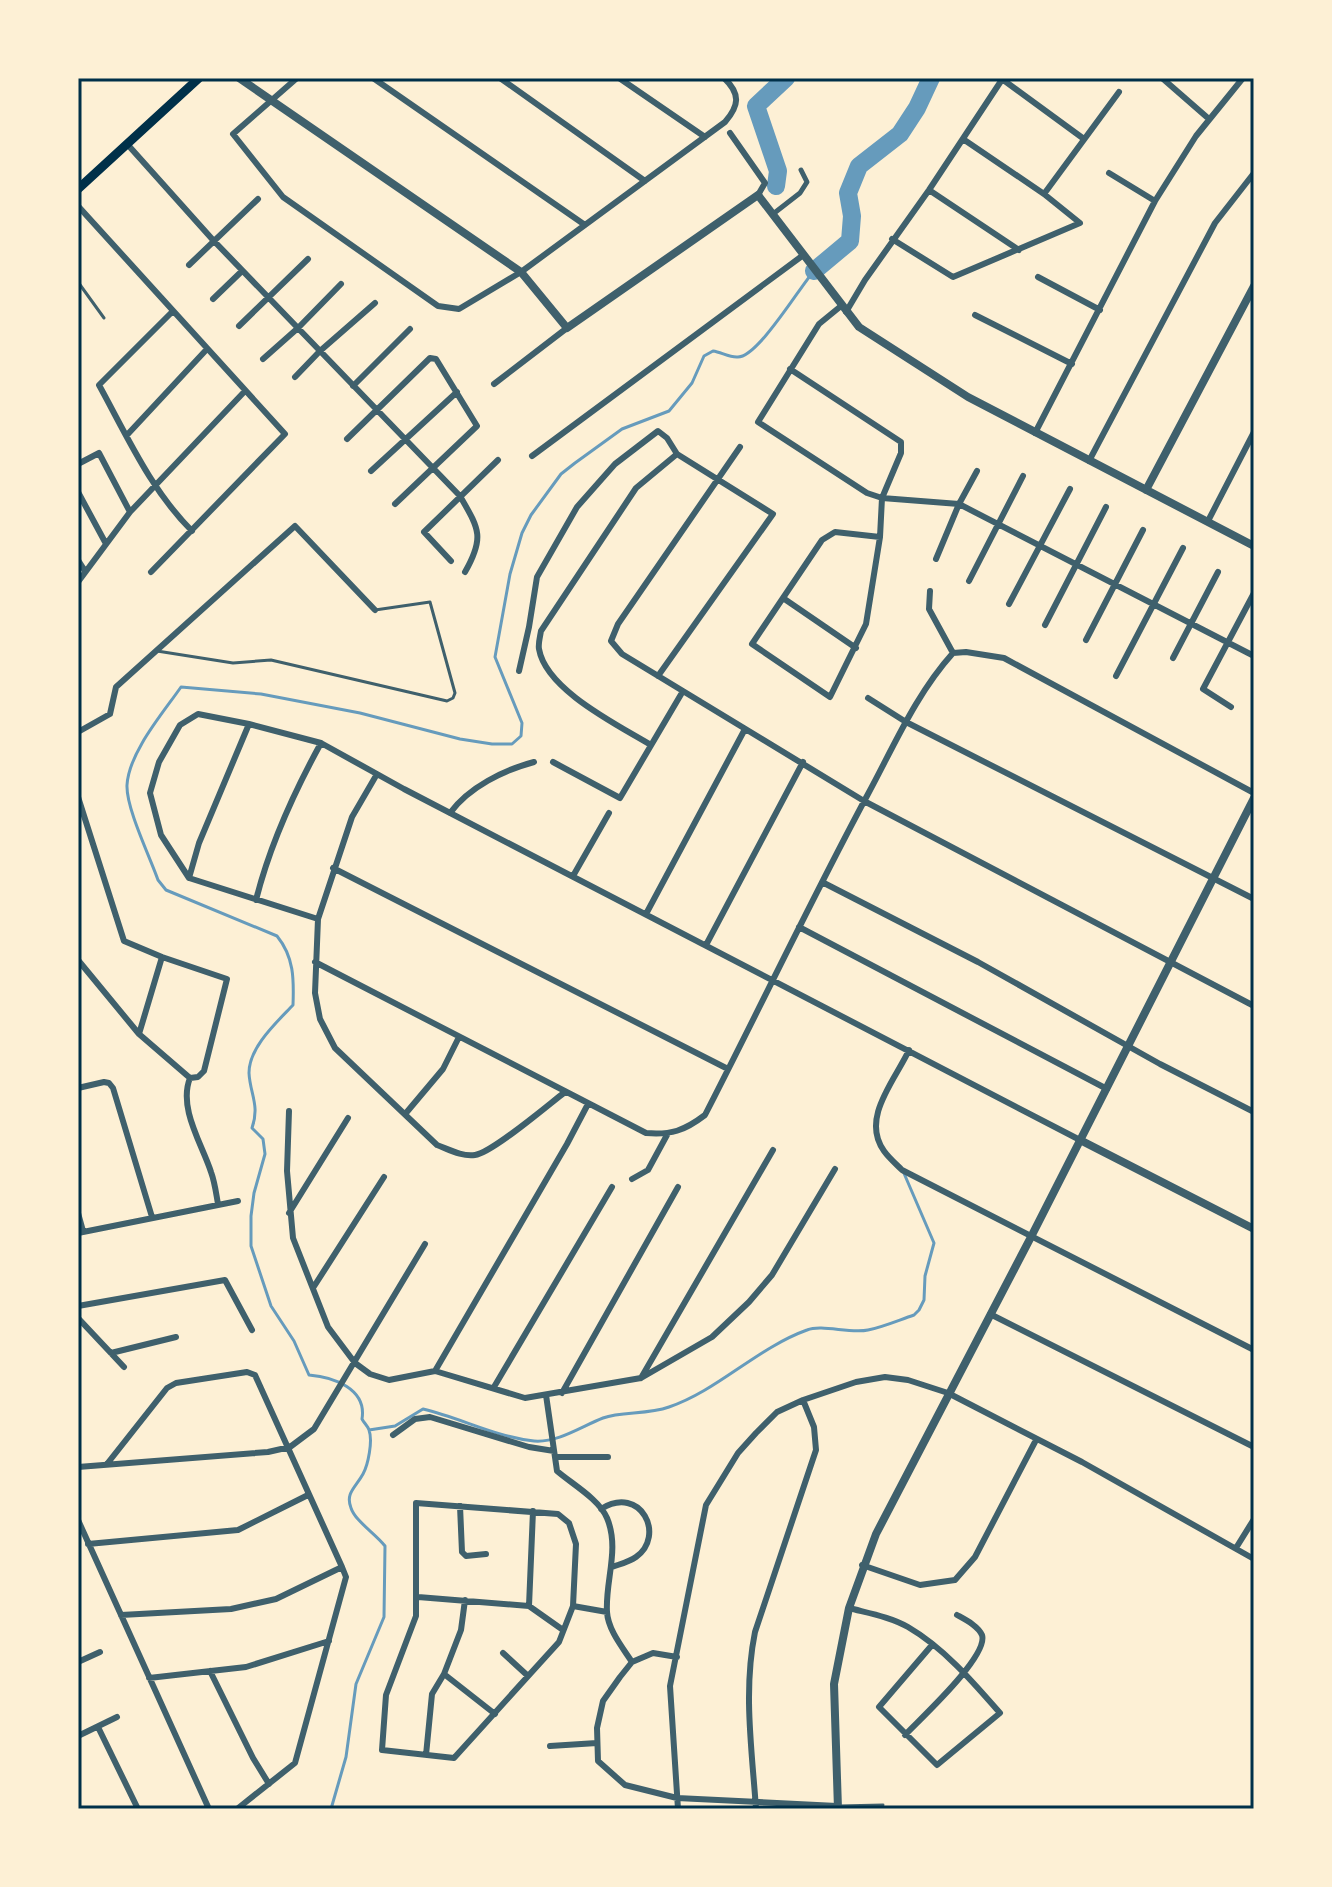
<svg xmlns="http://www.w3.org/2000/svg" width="1332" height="1887" font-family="'DejaVu Sans',sans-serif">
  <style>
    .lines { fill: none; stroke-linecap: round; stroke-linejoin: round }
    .stream { stroke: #669bbc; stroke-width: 3 }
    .river { stroke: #669bbc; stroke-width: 18 }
    .service { stroke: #3f606c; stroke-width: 3 }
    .pedestrian { stroke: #3f606c; stroke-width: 5 }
    .minor { stroke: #3f606c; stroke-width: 6 }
    .tertiary { stroke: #3f606c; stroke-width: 8 }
    .secondary { stroke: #003049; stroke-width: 9 }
    .neatline { fill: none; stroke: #003049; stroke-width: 3 }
  </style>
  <rect width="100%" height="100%" fill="#fdf0d5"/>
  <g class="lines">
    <!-- stream -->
    <path class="stream" d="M369,1430L395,1426L423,1409C461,1418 496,1437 534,1441C558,1443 582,1426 603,1418C622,1411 647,1415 669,1407C717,1391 757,1348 807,1330C822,1324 850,1334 868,1330C883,1327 899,1320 914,1315L919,1310L924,1300L925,1276L934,1243L903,1171
      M331,1809L346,1757L356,1684L384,1617L385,1546C376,1534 355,1521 351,1508C345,1493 356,1487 363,1474C368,1465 373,1441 369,1430C368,1426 364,1423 362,1419C367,1389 334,1377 309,1375L294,1341L271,1306L251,1246V1216L254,1193L265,1154L263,1139L252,1128C260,1105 250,1094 249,1073C249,1047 277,1022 293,1005C294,979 294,957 277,936L166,890L158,880C150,857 126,808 127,785C129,752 163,713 181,687L261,694L360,713L460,739L492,744H512L521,736L522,723L495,657L510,574L522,533L531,515L561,474L575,463L622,429L669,411L692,383L704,356L713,351C721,352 730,358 738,357C758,357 799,288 814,271"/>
    <!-- river -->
    <path class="river" d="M776,186L778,171L756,106L786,78
      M814,271L850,241L852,216L848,193L859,166L900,134L917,108L931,78"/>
    <!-- service -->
    <path class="service" d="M78,282L104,318
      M157,651L233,663L271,660L447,701L453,698L455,693L430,602L375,610
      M839,1806L883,1805"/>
    <!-- pedestrian -->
    <path class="pedestrian" d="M773,214L800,193L807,182L801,170"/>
    <!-- minor -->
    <path class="minor" d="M297,78L233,134L283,197L438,306L459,309L521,272L725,122C739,106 741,94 724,78
      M373,78L585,225
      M500,78L645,181
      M619,78L705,137
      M1162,78L1209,119
      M1002,79L1084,139
      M730,133L765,183L758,195
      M128,145L213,240L460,496C479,529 485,537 465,572
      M1109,173L1155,201
      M929,190L1019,250
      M1044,194L1119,92
      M78,206L285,434L151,572
      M892,239L953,277L1080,223L1044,194L963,139
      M189,265L258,199
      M1038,277L1100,310
      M213,299L242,271
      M841,306L819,324L758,422L867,493L882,498L959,504L1254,656
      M172,312L99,385C127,436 151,490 192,531
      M846,312L865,280L929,190L1003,78
      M975,315L1072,364
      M239,326L308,259
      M263,359L298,328L341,284
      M790,369L901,442V453L882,498L880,537L866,624L830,697L752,644L822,540L835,532L880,537
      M295,377L320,351L375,303
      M494,384L567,328
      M353,386L410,329
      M1035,433L1155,201L1196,136L1243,78
      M127,435L207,349
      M347,439L430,358L436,359L477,426L395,504
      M740,447L618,624L611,641L622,654L864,801L1254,1006
      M532,456L802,256
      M1089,461L1215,223L1254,173
      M78,464L99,453L130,512
      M371,471L457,392
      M78,492L105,542
      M1208,521L1254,432
      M936,559L959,504L977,471
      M78,560L85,571
      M451,561L424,532L498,460
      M969,581L1023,476
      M78,582L130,512L245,391
      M930,591L929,609L953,653
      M783,598L856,648
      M1009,604L1070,489
      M1045,625L1106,507
      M1086,640L1143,530
      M1173,658L1218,572
      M519,671L529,627L537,577L577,507L615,464L658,431L667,438L677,454L773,514L658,676
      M1116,676L1183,548
      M868,698L906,722L1254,899
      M1231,707L1203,689L1254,593
      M78,732L110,714L116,687L295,526L375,610
      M651,745C618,725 546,690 539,649C538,644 540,637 541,631L636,488L677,454
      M553,762L620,798L683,691
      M377,774L352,817L318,919L315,993L320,1019L335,1048L437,1145C448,1149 462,1157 475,1155C492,1153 548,1105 565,1092
      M78,797L124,941L162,957L227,979L204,1071L198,1077L190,1078
      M450,813C469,787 504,770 534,762
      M333,868L728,1069
      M573,876L609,813
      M189,878L199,843L249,724
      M822,882L978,962L1160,1064L1254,1112
      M256,900C270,844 293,794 321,743
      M646,914L745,729
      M318,919L189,878L161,835L150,793L159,762L180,725L198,714L249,724L321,743L404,789L1080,1140
      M799,927L1107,1089
      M706,945L803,762
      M78,960L139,1034L190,1078
      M315,962L646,1133C671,1135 684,1131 705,1115C760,1008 811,900 868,794C894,746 916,694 953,653L966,652L1004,658L1254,793
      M139,1034L162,957
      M909,1050C896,1079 860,1118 884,1151C889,1158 896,1164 902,1170L1254,1350
      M190,1078C178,1108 202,1144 211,1172C215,1183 216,1193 218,1204
      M78,1088L104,1082L109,1083L113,1088L152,1217
      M289,1111L287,1171L293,1238L328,1327L355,1363L370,1374L389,1380L435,1371L525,1398L641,1378L712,1337L749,1302L772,1275L835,1169
      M406,1113L443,1069L459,1037
      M632,1179L648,1170L667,1135
      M78,1213L83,1231
      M289,1213L348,1118
      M78,1233L238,1201
      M313,1288L384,1177
      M78,1306L225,1280L252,1330
      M990,1314L1254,1447
      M78,1318L124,1367
      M111,1353L176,1337
      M435,1371L567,1144L588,1104
      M641,1378L773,1150
      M494,1387L612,1187
      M562,1393L678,1187
      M546,1395L557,1471C572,1484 599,1499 607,1518C620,1549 605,1581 607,1612C608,1630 623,1648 632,1662
      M393,1435L415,1419L430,1417L529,1447L554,1451
      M555,1457H608
      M107,1464L167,1388L176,1383L247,1372L255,1375L342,1567L346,1577L295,1763L237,1809
      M78,1467L268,1452L290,1447L314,1429L425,1244
      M416,1503L558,1514L569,1523L576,1544L573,1606L559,1642L454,1758L382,1750L386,1695L416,1616Z
      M460,1506L462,1552L466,1556L486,1554
      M601,1509C641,1484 666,1536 636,1557C629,1562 620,1564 612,1567
      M78,1520L209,1809
      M88,1544L238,1530L308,1495
      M1236,1548L1254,1519
      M862,1565L920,1585L955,1580L975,1557L1036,1440
      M418,1597L529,1606L563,1630
      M529,1606L533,1511
      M573,1606L607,1612
      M849,1608C868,1613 891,1617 908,1627C944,1648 973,1682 1000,1713L937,1765L879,1707L932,1645
      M121,1615L231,1609L276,1599L342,1567
      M503,1653L528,1676
      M677,1657L653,1653L632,1662L620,1677L603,1701L597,1728L598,1761L625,1785L677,1798L837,1806
      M78,1662L100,1652
      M210,1671L253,1758L269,1784
      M444,1674L495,1714
      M149,1678L246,1667L329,1641
      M98,1727L138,1809
      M905,1735C920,1719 989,1656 982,1635C978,1626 966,1620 957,1615
      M78,1736L117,1717
      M550,1746L597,1743
      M426,1755L432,1694L444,1674L461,1630L465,1600
      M678,1809L670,1686L706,1505L738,1453L756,1433L777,1412L803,1400L856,1382L885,1377L908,1380L948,1393L1082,1462L1254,1559
      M756,1809C752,1750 743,1691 755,1632L816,1450L814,1427L803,1400"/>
    <!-- tertiary -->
    <path class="tertiary" d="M239,78L521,272L567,328L758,195L859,327L968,397L1254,546
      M1146,490L1254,286
      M1080,1140L1254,1229
      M838,1809L834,1684L849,1608L876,1534L1031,1237L1254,798"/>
    <!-- secondary -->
    <path class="secondary" d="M78,189L199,78"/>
  </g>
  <!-- border -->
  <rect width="1332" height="1887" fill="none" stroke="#fdf0d5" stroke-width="160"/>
  <rect x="80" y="80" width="1172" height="1727" class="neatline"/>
</svg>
